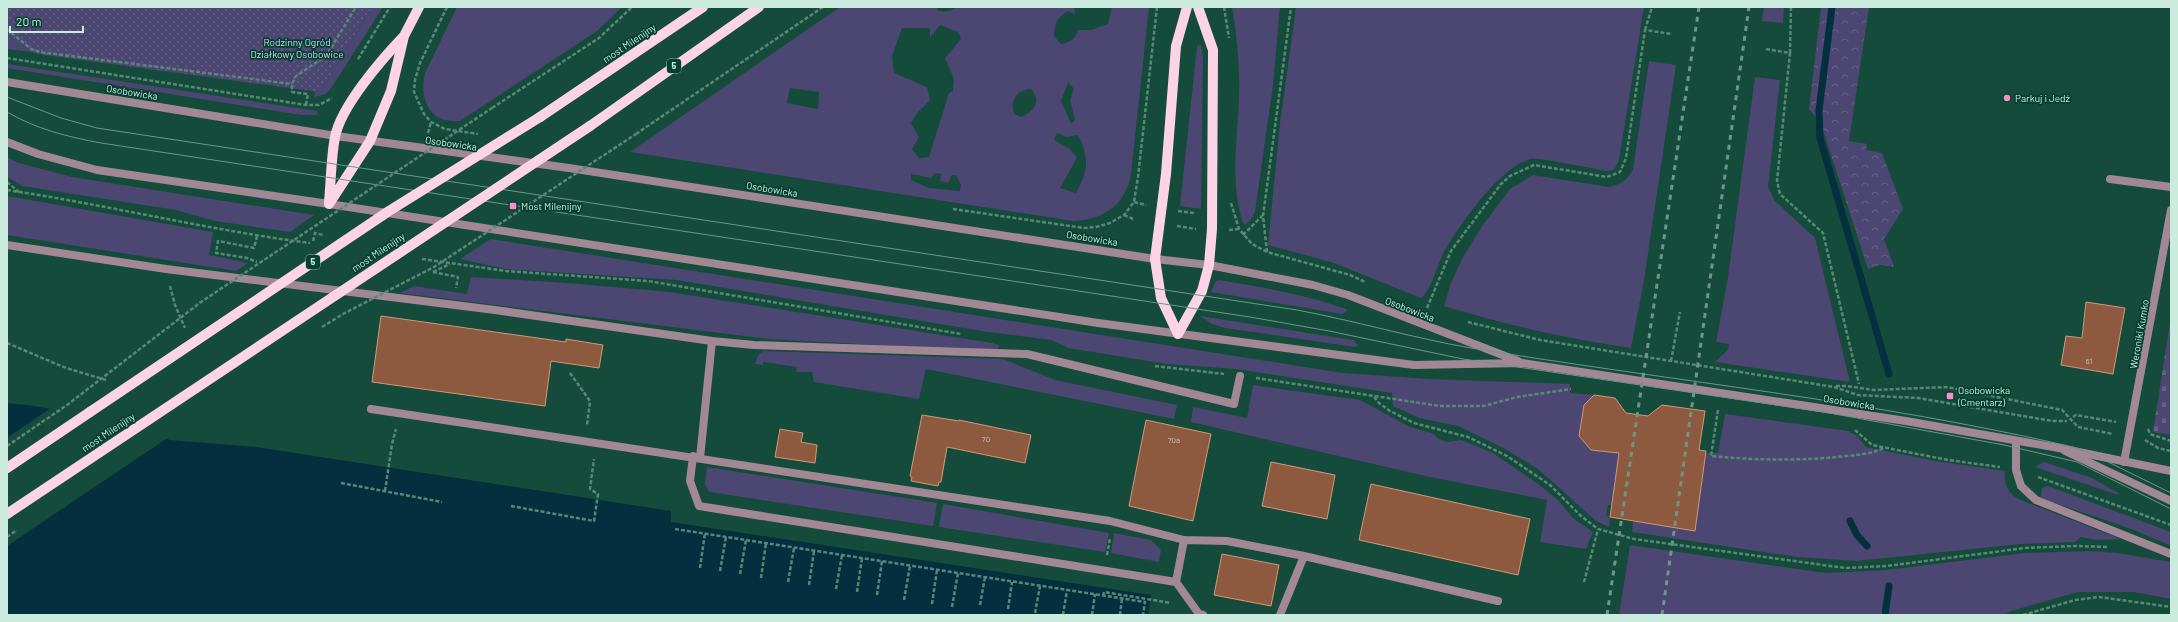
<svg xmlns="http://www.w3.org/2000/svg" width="2178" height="622" font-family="Barlow,sans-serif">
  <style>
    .grass { fill: #4b4672; fill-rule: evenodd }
    .forest { fill: url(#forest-crowns) }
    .cemetery { fill: url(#cemetery-stones) }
    .park { fill: url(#park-dots) }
    .water { fill: #042f3e }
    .pier { fill: #154b3a }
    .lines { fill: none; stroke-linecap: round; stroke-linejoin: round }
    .stream { stroke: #042f3e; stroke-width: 7 }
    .building { fill: #8e5a3f; stroke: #d1987b }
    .path { stroke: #598777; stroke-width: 2.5; stroke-dasharray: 4 2; stroke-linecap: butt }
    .service { stroke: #a28894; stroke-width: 8 }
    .tertiary { stroke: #a28894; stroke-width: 8 }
    .primary { stroke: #fdd3e6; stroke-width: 10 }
    .tram { stroke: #6b9787; stroke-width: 1 }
    .rail { stroke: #6b9787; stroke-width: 3; stroke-dasharray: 5 5; stroke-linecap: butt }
    .path-bridge { stroke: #598777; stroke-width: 2.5; stroke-dasharray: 4 2; stroke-linecap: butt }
    .primary-bridge { stroke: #fdd3e6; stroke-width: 10 }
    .poi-dot { fill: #fa8fc7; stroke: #054030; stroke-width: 1.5 }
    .labels { text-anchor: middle; stroke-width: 3.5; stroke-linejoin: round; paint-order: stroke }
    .number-label { font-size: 8px; fill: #bbc7b6 }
    .shield { fill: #054030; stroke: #8fb8a9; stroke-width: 1 }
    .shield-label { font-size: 9px; font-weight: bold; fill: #caebdd }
    .park-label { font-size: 10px; fill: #d3d1f3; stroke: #054030 }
    .street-label { font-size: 10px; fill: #caebdd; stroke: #054030 }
    .poi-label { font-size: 10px; fill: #caebdd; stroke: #054030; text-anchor: start }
  </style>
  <defs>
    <pattern id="forest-crowns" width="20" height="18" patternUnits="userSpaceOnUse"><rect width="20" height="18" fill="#4b4672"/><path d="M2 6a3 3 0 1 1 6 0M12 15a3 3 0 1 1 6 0" fill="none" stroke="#646186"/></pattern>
    <pattern id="cemetery-stones" width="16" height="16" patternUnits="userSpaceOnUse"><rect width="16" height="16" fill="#4b4672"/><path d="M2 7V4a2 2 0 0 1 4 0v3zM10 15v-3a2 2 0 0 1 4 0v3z" fill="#646186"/></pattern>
    <pattern id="park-dots" width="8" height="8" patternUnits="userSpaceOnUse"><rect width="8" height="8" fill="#4b4672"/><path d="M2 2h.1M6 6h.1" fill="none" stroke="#646186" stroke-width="1.8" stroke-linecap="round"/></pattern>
  </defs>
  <rect width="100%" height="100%" fill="#154b3a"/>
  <!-- grass -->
  <path class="grass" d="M372,7H383L332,87L326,94L314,97L315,91L320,92Z
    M457,7H622L597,31L460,121C429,124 419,99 425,73Z
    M840,7H938L937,10C943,13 952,11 957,7H1074L1075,14L1068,11C1057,18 1054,23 1054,36L1061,44C1070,42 1076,39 1078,30H1091L1108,24L1112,7H1149L1131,174C1126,205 1103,220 1073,221L630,152ZM940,25L958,32L961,39L945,58L954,79L953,91L949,93L929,157L919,158L912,149L919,137L911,123L918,112L930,100L927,87L894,73L892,56L902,28H930V38ZM1068,82L1074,89L1070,100L1075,120L1071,124L1061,101ZM790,88L819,92L818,109L787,103ZM1031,89C1042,102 1034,111 1021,117L1014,114C1010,100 1016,90 1031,89ZM1057,133L1066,137L1078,135C1090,159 1088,171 1076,193L1060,188L1077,158L1070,149L1054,140ZM935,173L941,174L940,181L948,183L952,175H956L961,185L960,191L928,188L911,180V174L931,178Z
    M1232,7H1280L1273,85L1255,212L1250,221L1244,225C1229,187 1238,136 1239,96C1240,67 1237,36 1232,7Z
    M1296,7H1644L1619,160L1614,170L1606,171C1594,169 1539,157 1531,159C1501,165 1456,229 1442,256C1437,267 1430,292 1421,298L1334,263L1268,245L1280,123Z
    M1764,7H1784L1783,23L1762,21Z
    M7,33L31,52L7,49Z
    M1199,45L1201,46L1203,57L1201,209L1180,206L1197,46Z
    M1649,61L1676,65L1644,280L1631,348C1567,339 1506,325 1444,306L1451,283L1463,257L1483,225L1510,189L1533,175L1609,187C1621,184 1628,180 1633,169Z
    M7,64L317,111L318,115H301L7,68Z
    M1755,77L1780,80L1768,187L1775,201L1815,238L1850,382L1715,362L1728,350L1729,344L1716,342L1728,277Z
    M7,157L19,163L72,177L314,215L290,232L215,221L176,210L22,186L7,177Z
    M7,196L213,232L209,255L248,263L236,271L7,235Z
    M491,239L1343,373L1430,379L1570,384V393L1594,395L1584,405L1579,436L1591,449L1619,453L1611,505H1608L1606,516L1610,517L1609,527L1596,521L1538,469L1505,449L1458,426L1419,418L1393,406L1392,393L1236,369L1167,364L1068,348L1052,340L988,332L677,280L506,269L460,259Z
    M471,277L568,283L670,292L992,343L999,345L998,350L992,351L767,339L400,293L414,286L467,294Z
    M1219,280C1262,287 1304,294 1346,309L1347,311L1342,314L1211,292L1215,282Z
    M1200,316L1353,340L1358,345L1355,347L1225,328L1212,324Z
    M764,351L1003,359L1055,380L1177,405L1174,419L926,369L919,399L814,382L812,372H796L797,367L763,362V365L755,364L758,355Z
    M1253,385L1360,400L1410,427L1432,433L1439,439L1448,442L1461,440L1493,453L1537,483L1558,500L1574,519L1593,532L1586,549L1540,542L1547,500L1430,477L1191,422L1193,407L1247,418Z
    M1725,414L1848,431L1856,435L1866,447L1935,461L2005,471C2004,485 2007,491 2018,499L2121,539L2097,540L2081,537L2075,542L2021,544L1857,561L1797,557L1632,532L1633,521L1695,530L1706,453H1718Z
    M2044,462L2092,478L2120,494H2115L2035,467Z
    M707,467L937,503L933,526L709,492L705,484Z
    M2048,486L2171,532V546L2134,530L2049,501L2041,497L2042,488Z
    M943,504L1109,533L1105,552L939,527Z
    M1114,533L1151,540L1161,550L1159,562L1111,553Z
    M1630,545L1826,573L1886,570L2025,553L2088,551L2118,553L2171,562V599L2134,592H2078L2011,611L2004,615H1619Z"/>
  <!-- forest -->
  <path class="forest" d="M1821,7H1869L1849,141L1867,144L1866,150L1882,153L1903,209L1884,239L1894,267L1880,265L1868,269L1821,124L1809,109Z"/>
  <!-- cemetery -->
  <path class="cemetery" d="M2171,316V435L2153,432Z"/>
  <!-- park -->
  <path class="park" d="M7,7H372L320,92L45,55L31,52L7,33Z"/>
  <!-- water -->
  <path class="water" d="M7,403L35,406L141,427L170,440L256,447L671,511V522L1151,595L1148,615H7Z"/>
  <!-- pier -->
  <path class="pier" d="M52,407L142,425L169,437L7,546V438Z"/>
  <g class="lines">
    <!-- stream -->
    <path class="stream" d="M1832,7L1819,110L1820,138L1889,374
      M1850,521L1857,535L1867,546
      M1885,615L1889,586"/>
  </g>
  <!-- building -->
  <path class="building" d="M2086,302L2125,308L2113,374L2061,365L2066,336L2082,338Z
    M381,316L566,342V339L603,345L599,368L551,361L545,406L372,382Z
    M1594,395L1615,398L1626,413L1648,416L1662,405L1705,411L1699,450L1706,451L1695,531L1610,517L1619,453L1591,450L1579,436L1584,405Z
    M922,415L959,421V420L1031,435L1025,463L947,447L941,482H939L938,486L911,481L912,477L910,476Z
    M1146,420L1211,434L1193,521L1129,506Z
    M780,429L803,433L801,442L817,445L815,463L775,457Z
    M1271,462L1335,475L1327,519L1262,506Z
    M1371,484L1530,519L1518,575L1359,540Z
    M1222,554L1279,565L1271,606L1214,595Z"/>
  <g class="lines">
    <!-- path -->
    <path class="path" d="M447,7L420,63L415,80L414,92L424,114L431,122L445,129L478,134
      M1224,7L1229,38
      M7,29L31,49L40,52L292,84
      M1645,30L1652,7
      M1766,49L1790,53L1777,181L1780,194L1823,233L1859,384
      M1790,53L1791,7
      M7,58L306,105H319L332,98
      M358,59L390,7
      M306,105L308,94L292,92V84L296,76L326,56L356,7
      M492,108L599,38L632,7
      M428,133L431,122
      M636,134L823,7
      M7,182L19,192
      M7,190C108,205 208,230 310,243
      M1134,202L1146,205
      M1231,203L1239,229L1252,244L1267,252L1350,275L1365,282
      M953,209L1084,228L1096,227L1110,223L1124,215L1134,202L1138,177L1157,7
      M1178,211L1195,213
      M1124,215L1133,219
      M1177,226L1196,229
      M1229,230L1239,229
      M1243,235L1262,216
      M257,236L254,248L218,241L216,253L247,258L257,262
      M313,241L315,233L323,235
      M1267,252L1263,216L1291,7
      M422,259L506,271L648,281L961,334
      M433,272L458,277L456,288
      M433,272L450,264
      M170,286L175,305L185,328
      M1427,308L1451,251L1501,184L1510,176L1534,165L1607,177L1620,172L1626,158L1645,30L1672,34
      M1468,322L1540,340L1834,387L1858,395L1918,398L2052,421H2067
      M7,343L66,368L106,380
      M1671,361L1680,312
      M1155,366L1224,374
      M570,373L590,401L587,426
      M1256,378L1440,406H1484L1517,397L1571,389
      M1836,386H1847L1874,390L1947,387L2062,410L2078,427L2113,434
      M1374,397L1379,403L1390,411L1414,423L1468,437L1507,456L1550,485L1581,516L1598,529L1634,539L1845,568L1887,566L2025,548L2075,546L2107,547
      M1718,410L1711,456C1754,460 1794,461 1837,457C1854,455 1869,455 1884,448
      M2073,417L2076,415L2116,422
      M2148,429L2150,434L2171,441
      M1855,430L1872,445L1948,460L2000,467
      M2145,440L2158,448L2171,451
      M2038,477L2171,525
      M341,483L442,502
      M385,491L392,444L396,429
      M511,506L594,521L598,494L590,489L594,459
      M675,529L1145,602L1143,615
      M1107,555L1110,538
      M700,568L705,533
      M720,571L726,537
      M740,574L746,540
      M761,578L766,543
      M788,582L794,548
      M1584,582L1598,529
      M809,585L814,551
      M836,589L842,555
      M857,592L862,558
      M877,595L882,561
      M1103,596L1104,592L1171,603
      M904,600L910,566
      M932,604L937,570
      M980,605L985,577
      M952,607L958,573
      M1008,609L1012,582
      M1035,613L1040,586
      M1063,615L1067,590
      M1092,615L1095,594
      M1120,615L1122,598
      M2023,615L2075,600L2099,597L2171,607"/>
    <!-- service -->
    <path class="service" d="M2110,179L2171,187
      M7,245L166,269L495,310L712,341L754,345L1027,354L1234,404L1240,376
      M371,409L1110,521L1184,540L1227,541L1304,556L1498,601
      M2016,441V470L2021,486L2036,500L2171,554
      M2065,451L2171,501
      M693,456L690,481L699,506L1176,582L1184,540
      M700,458L712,341
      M2124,462L2171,210
      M1176,582L1199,614L1203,615
      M1280,615L1304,556"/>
    <!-- tertiary -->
    <path class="tertiary" d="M7,82L336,136L569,168L1155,259L1209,265L1313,285L1348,295L1518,361
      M7,142L38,154L97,170L329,204L1098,323L1414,365L1522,363L1906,421L2059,448L2171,471"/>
    <!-- primary -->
    <path class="primary" d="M540,117L703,7
      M590,126L759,7
      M329,202C331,181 331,158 335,137C341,106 382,59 404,36
      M329,204L370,141L391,91L404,36L419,7
      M1178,334L1202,291L1209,265L1212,229L1213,50L1198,7
      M1178,334L1161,298L1155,259L1166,174L1176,46L1187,7
      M7,468L90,412"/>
    <!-- tram -->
    <path class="tram" d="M7,97L61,118L97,128L1297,310C1356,321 1413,338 1471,348C1672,381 1875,401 2073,447L2092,454L2171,493
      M7,112C36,129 68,137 101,143L1250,317L1329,331L1463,359L1824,412L2004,445L2077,462L2171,509"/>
    <!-- rail -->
    <path class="rail" d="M1607,615L1699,7
      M1662,615L1749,7"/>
    <!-- path-bridge -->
    <path class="path-bridge" d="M322,327L343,314L434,267L636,134
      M7,446L67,405L201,302L492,108
      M7,537L17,530"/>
    <!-- primary-bridge -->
    <path class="primary-bridge" d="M90,412L389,211L540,117
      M7,514L590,126"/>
  </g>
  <!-- markers -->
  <g class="poi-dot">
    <circle cx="2007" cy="98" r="4"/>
    <rect x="509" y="202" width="8" height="8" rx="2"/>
    <rect x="1946" y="392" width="8" height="8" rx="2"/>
  </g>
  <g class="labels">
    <!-- number labels -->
    <g class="number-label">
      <text x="2089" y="364">61</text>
      <text x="986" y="442">70</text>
      <text x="1174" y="443">70a</text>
    </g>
    <!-- shield labels -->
    <g class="shield">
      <rect x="667" y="59" width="14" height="14" rx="3"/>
      <rect x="306" y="255" width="14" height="14" rx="3"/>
    </g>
    <g class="shield-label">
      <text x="674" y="69">5</text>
      <text x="313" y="265">5</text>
    </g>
    <!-- park labels -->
    <g class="park-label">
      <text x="297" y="46">Rodzinny Ogród<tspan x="297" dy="12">Działkowy Osobowice</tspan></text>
    </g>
    <!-- street labels -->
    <g class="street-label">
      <text transform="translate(629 43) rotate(-34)" y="4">most Milenijny</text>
      <text transform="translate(132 92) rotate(9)" y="4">Osobowicka</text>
      <text transform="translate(451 143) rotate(8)" y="4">Osobowicka</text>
      <text transform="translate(772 189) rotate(9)" y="4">Osobowicka</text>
      <text transform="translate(1092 238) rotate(9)" y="4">Osobowicka</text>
      <text transform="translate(378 252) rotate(-34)" y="4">most Milenijny</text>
      <text transform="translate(1410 309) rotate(21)" y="4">Osobowicka</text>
      <text transform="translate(2139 334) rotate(-80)" y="4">Weroniki Kumko</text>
      <text transform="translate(1849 402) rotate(9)" y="4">Osobowicka</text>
      <text transform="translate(108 432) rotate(-34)" y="4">most Milenijny</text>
    </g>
    <!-- poi labels -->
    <g class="poi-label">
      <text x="2015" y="102">Parkuj i Jedź</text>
      <text x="521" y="210">Most Milenijny</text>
      <text x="1958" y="394">Osobowicka<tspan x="1958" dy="12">(Cmentarz)</tspan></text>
    </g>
  </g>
  <!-- border -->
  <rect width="2178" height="622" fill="none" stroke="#caebdd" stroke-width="16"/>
  <!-- scale -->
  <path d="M10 26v6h73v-6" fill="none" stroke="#caebdd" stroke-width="2"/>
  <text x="16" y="26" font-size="12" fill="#caebdd" stroke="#054030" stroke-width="3" paint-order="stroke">20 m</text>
</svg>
